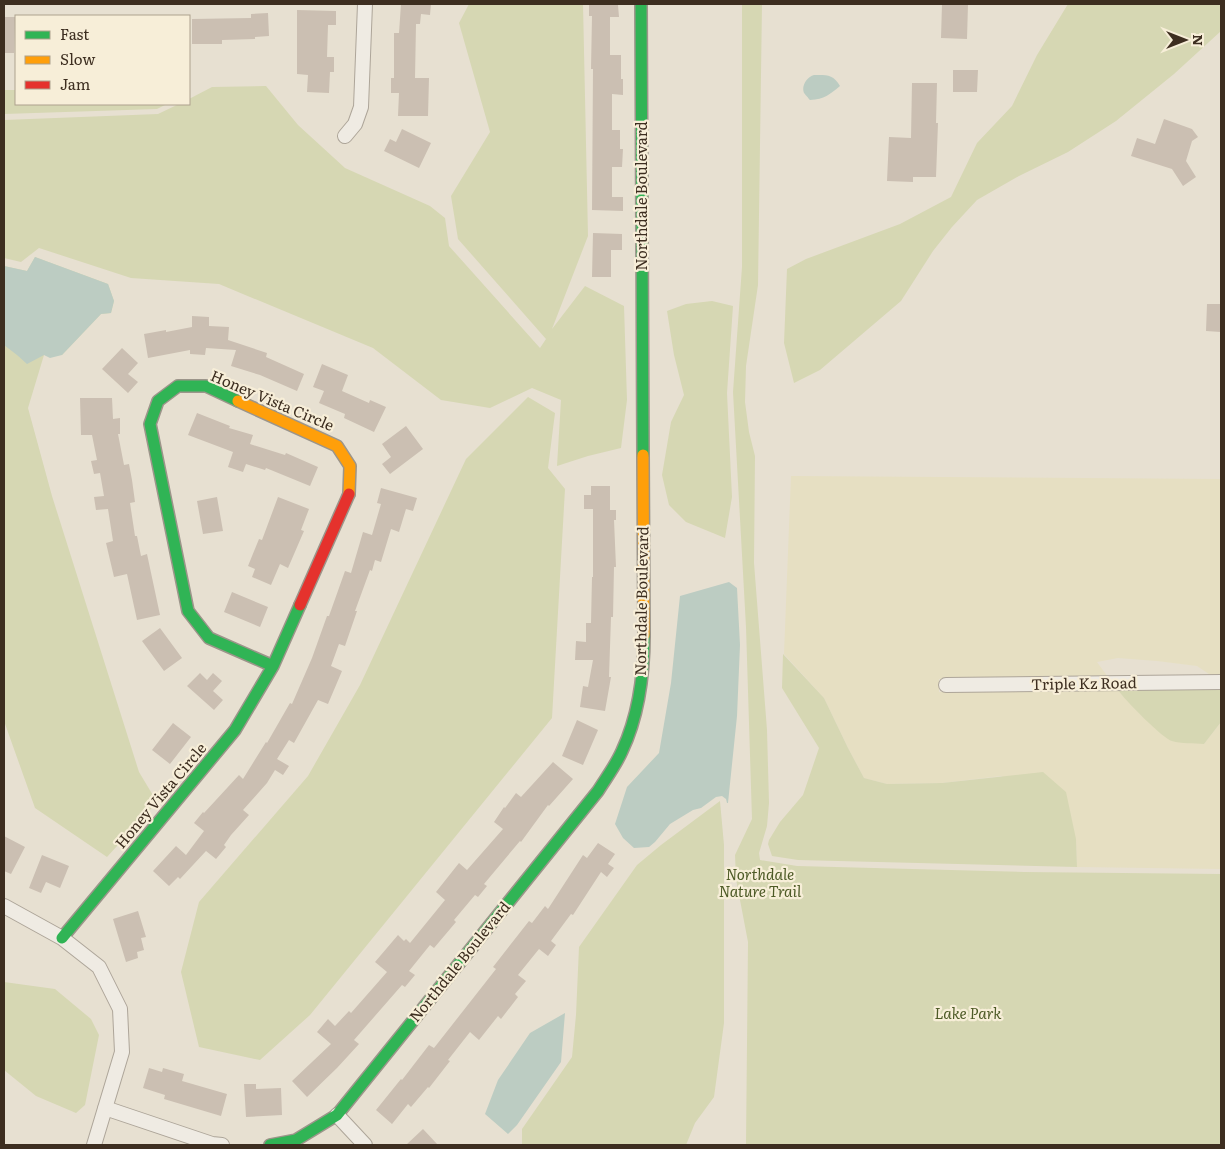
<svg xmlns="http://www.w3.org/2000/svg" width="1225" height="1149" font-family="Literata,serif">
  <style>
    .farmland { fill: #e6dfc2 }
    .green { fill: #d6d7b3 }
    .water { fill: #bcccc2 }
    .building { fill: #cbbfb2 }
    .lines { fill: none; stroke-linecap: round; stroke-linejoin: round }
    .street-casing { stroke: #ada599; stroke-width: 16 }
    .fast-casing { stroke: #9c958a; stroke-width: 14 }
    .slow-casing { stroke: #9c958a; stroke-width: 14 }
    .jam-casing { stroke: #9c958a; stroke-width: 14 }
    .street { stroke: #efebe3; stroke-width: 14 }
    .fast { stroke: #30b455; stroke-width: 11 }
    .slow { stroke: #ff9f0a; stroke-width: 11 }
    .jam { stroke: #e5322d; stroke-width: 11 }
    .labels { text-anchor: middle; stroke-width: 4.5; stroke-linejoin: round; paint-order: stroke }
    .street-label { font-size: 15px; fill: #3d2e20; stroke: #f7eed8 }
    .park-label { font-size: 15px; font-style: italic; fill: #4d5a26; stroke: #f7eed8 }
  </style>
  <rect width="100%" height="100%" fill="#e7e0d1"/>
  <!-- farmland -->
  <path class="farmland" d="M791,476L1221,479V675L1212,676L1197,666L1157,661L1118,658L1097,662L1108,677L939,679V692L1118,690L1122,695L1143,717L1204,744L1221,722V869L1077,867L1076,839L1001,776L942,783L887,784L864,778L848,748L824,698L784,654Z"/>
  <!-- green -->
  <path class="green" d="M469,4H583L588,236L552,329L585,286L624,306L627,400L621,448L588,456L557,466L561,400L532,388L490,408L441,400L373,348L219,284L131,278L39,248L21,262L4,258V120L158,114L179,104H189V99L212,87L266,86L298,125L345,168L430,206L445,218L449,246L540,348L546,339L458,239L451,196L490,132L459,23Z
    M742,4H762L758,285L746,366L745,402L749,432L755,456L754,563L767,730L769,803L767,826L759,853L760,860L797,866L1024,872L1221,874V1145H746L748,942L736,879L735,855L752,819L746,627L733,392L742,267Z
    M1068,4H1221V31L1174,74L1116,121L1068,152L1019,176L977,200L952,227L933,251L901,301L820,370L794,383L784,343L787,269L806,259L900,224L951,197L977,143L1012,106L1037,55Z
    M4,90H16V104H167L157,109L4,114Z
    M35,257L108,284L114,301L111,313L101,314L62,355H44L28,408L52,496L139,772L157,802L107,857L35,808L4,721V266L27,271Z
    M712,301L733,306L727,393L732,497L725,538L686,522L669,505L662,475L671,422L684,395L674,355L667,311L686,304Z
    M528,397L555,413L548,468L565,489L552,718L310,1015L260,1060L199,1047L181,972L199,902L308,776L360,685L466,459Z
    M783,654L824,698L848,748L864,778L887,784L942,783L1043,772L1066,792L1076,839L1077,867L798,860L772,856L768,844L769,840L780,822L803,795L819,748L782,688Z
    M1221,688V722L1204,744C1194,743 1181,744 1172,741C1163,739 1124,699 1118,690Z
    M720,801L724,845V1023L714,1097L695,1123L686,1145H522V1129L572,1057L576,1015L579,947L637,865L661,845Z
    M4,982L55,989L91,1019L99,1035L85,1105L76,1113L36,1096L4,1070Z"/>
  <!-- water -->
  <path class="water" d="M814,75C827,75 833,74 840,86C829,95 825,99 810,100C809,99 805,94 804,93C801,86 807,77 814,75Z
    M35,257L108,284L114,301L111,313L101,314L62,355L50,358L44,355L27,364L17,355L4,345V266L27,271Z
    M729,582L737,588L740,645L737,716L728,803H727L726,799L722,796L716,797L701,808L693,810L670,824L655,842L649,847L634,848L623,838L615,824L627,787L659,753L671,683L680,596Z
    M565,1013L561,1062L517,1125L508,1134L485,1114L498,1080L530,1033Z"/>
  <!-- building -->
  <path class="building" d="M401,4H431L430,15L421,14L420,24H416L415,78H429L428,116H398L399,93H391V78H394V33H399Z
    M589,4H608V5H618L619,17H610V55H621V79H623V95L612,94V130H620V149H623L622,167H612V197H623V211L592,210L593,69H591L592,16H589Z
    M942,4H968L967,39L941,38Z
    M297,10L336,11V25H328L327,57H334V72H330L329,93L307,92L308,75L297,74Z
    M268,13L269,36L255,37V39L222,40V44H192V19L251,18V14Z
    M4,17H15L14,53H4Z
    M953,70H978L977,92H953Z
    M912,83H937L936,123H938L936,177H913V182L887,181L889,137L911,138Z
    M1164,119L1192,129L1198,137L1192,141L1186,161L1196,177L1183,186L1172,169L1131,156L1137,138L1155,144Z
    M402,129L431,143L419,168L384,151L390,139L396,142Z
    M593,233L622,234V250H611V277H592Z
    M1207,304H1221V332L1206,331Z
    M192,316L209,317V326L229,327L228,340L267,353L266,357L304,374L297,391L260,375L231,366L236,350L206,348L205,355L190,354V350L148,358L144,334L166,330V332L192,327Z
    M122,348L138,363L128,374L138,382L128,393L102,369Z
    M322,364L348,375L342,391L369,403L370,400L386,407L374,432L344,418L345,414L319,403L324,391L313,387Z
    M80,398H112L113,419L120,418V434H118L124,465L129,464L132,480L135,502L130,503L135,536H137L141,556L147,554L160,615L137,620L127,574L114,577L106,543L113,541L108,509L96,510L94,497L104,496L100,473L94,474L91,461L97,460L92,435H81Z
    M197,413L230,426L229,428L253,435L250,444L285,455L286,453L318,467L310,486L266,468L265,470L246,464L243,472L228,467L233,452L188,435Z
    M406,426L423,449L390,474L382,464L391,457L382,444Z
    M591,486H610V510H616V520H614L616,567H614L613,617H611L609,677H611L605,711L580,707L583,686L588,687L593,660H575L576,641L586,642V623H591L592,577H593V509H584V495H591Z
    M381,488L417,498L413,511L406,509L399,532L391,529L381,562L375,560L372,571L370,570L355,611H357L345,646L339,644L331,666L342,671L328,704L318,700L294,743L289,740L277,759L289,766L283,775L275,770L267,783L243,810L249,815L231,835L224,845L226,847L216,859L206,851L180,879L178,877L169,886L153,871L176,846L186,855L204,831L194,823L203,812L204,813L239,775L243,779L266,742L267,743L290,703L292,704L312,658L327,616H329L345,571L351,573L363,532L372,535L381,504L377,503Z
    M217,497L223,531L203,534L197,501Z
    M278,497L309,509L301,530L304,531L288,568L280,564L271,585L252,577L255,569L248,566L259,539L262,540Z
    M232,592L268,607L260,627L224,612Z
    M160,628L182,658L164,671L142,641Z
    M200,673L207,680L213,673L222,681L213,691L223,700L214,710L187,686Z
    M577,720L598,730L583,765L562,756Z
    M173,723L191,737L170,764L152,750Z
    M553,762L573,779L549,806L548,805L521,842L520,841L484,884L487,886L478,897L475,895L454,920L456,922L434,948L430,945L409,971L415,975L405,987L402,985L354,1040L359,1044L337,1068L307,1097L292,1081L331,1044L317,1032L328,1019L335,1026L349,1011L351,1013L387,972L375,962L398,935L404,941L406,939L410,943L445,900L436,892L459,863L467,870L503,829L494,822L504,807L505,808L516,793L521,797Z
    M4,836L25,847L11,874L4,871Z
    M598,843L615,854L608,864L614,868L607,877L601,872L573,915L571,914L551,941L556,945L548,956L539,949L518,975L526,981L515,994L518,997L501,1019L498,1016L479,1040L470,1032L448,1060L450,1061L429,1088L428,1087L411,1107L408,1104L392,1124L376,1110L401,1079L402,1080L429,1045L434,1048L496,969L493,967L529,921L532,923L545,906L548,909L583,855L587,858Z
    M42,855L69,866L60,888L46,882L41,893L29,888Z
    M138,911L146,937L141,938L144,950L137,952L138,958L126,962L113,919Z
    M149,1068L162,1072L163,1068L184,1074L182,1081L227,1094L221,1116L164,1099L165,1095L143,1088Z
    M244,1084H256V1089L281,1088L282,1115L246,1117Z
    M423,1129L438,1145H406Z"/>
  <g class="lines">
    <!-- street casing -->
    <g class="street-casing">
      <path id="street" d="M345,136L355,124L361,107L365,4
        M946,685L1221,682
        M4,906L62,938L99,967L120,1009L122,1052L94,1145
        M105,1108L212,1144L222,1145
        M337,1115L365,1145"/>
    </g>
    <!-- fast casing -->
    <g class="fast-casing">
      <path id="fast" d="M641,4L643,455
        M238,401L206,386H178L158,401L150,424L188,611L209,638L273,666
        M62,938L235,730L273,666L300,605
        M270,1145L296,1140L337,1115L598,791C606,778 616,765 622,751C639,715 644,674 644,635"/>
    </g>
    <!-- slow casing -->
    <g class="slow-casing">
      <path id="slow" d="M238,401L337,446L350,466L349,494
        M643,455L644,635"/>
    </g>
    <!-- jam casing -->
    <g class="jam-casing">
      <path id="jam" d="M300,605L349,494"/>
    </g>
    <!-- street -->
    <use href="#street" class="street"/>
    <!-- fast -->
    <use href="#fast" class="fast"/>
    <!-- slow -->
    <use href="#slow" class="slow"/>
    <!-- jam -->
    <use href="#jam" class="jam"/>
  </g>
  <g class="labels">
    <!-- street labels -->
    <g class="street-label">
      <text transform="translate(642 196) rotate(-90)" y="5">Northdale Boulevard</text>
      <text transform="translate(272 401) rotate(23)" y="5">Honey Vista Circle</text>
      <text transform="translate(642 601) rotate(-89)" y="5">Northdale Boulevard</text>
      <text transform="translate(1084 684) rotate(-1)" y="5">Triple Kz Road</text>
      <text transform="translate(161 796) rotate(-50)" y="5">Honey Vista Circle</text>
      <text transform="translate(460 962) rotate(-51)" y="5">Northdale Boulevard</text>
    </g>
    <!-- park labels -->
    <g class="park-label">
      <text x="760" y="880">Northdale<tspan x="760" dy="17">Nature Trail</tspan></text>
      <text x="968" y="1019">Lake Park</text>
    </g>
  </g>
  <!-- border -->
  <rect width="1225" height="1149" fill="none" stroke="#3d2e20" stroke-width="10"/>
  <!-- legend -->
  <rect x="15" y="15" width="175" height="90" fill="#f7eed8" stroke="#ada18e"/>
  <rect x="25" y="31" width="25" height="8" fill="#30b455" stroke="#ada18e"/>
  <text x="60" y="40" font-size="15" fill="#3d2e20">Fast</text>
  <rect x="25" y="56" width="25" height="8" fill="#ff9f0a" stroke="#ada18e"/>
  <text x="60" y="65" font-size="15" fill="#3d2e20">Slow</text>
  <rect x="25" y="81" width="25" height="8" fill="#e5322d" stroke="#ada18e"/>
  <text x="60" y="90" font-size="15" fill="#3d2e20">Jam</text>
  <!-- north arrow -->
  <g transform="translate(1185 40) rotate(90)" stroke="#f7eed8" stroke-width="4" paint-order="stroke">
  <path d="M0-4L9 19L0 12L-9 19Z" fill="#3d2e20"/>
  <text y="-8" font-size="14" font-weight="bold" text-anchor="middle" fill="#3d2e20">N</text>
  </g>
</svg>
